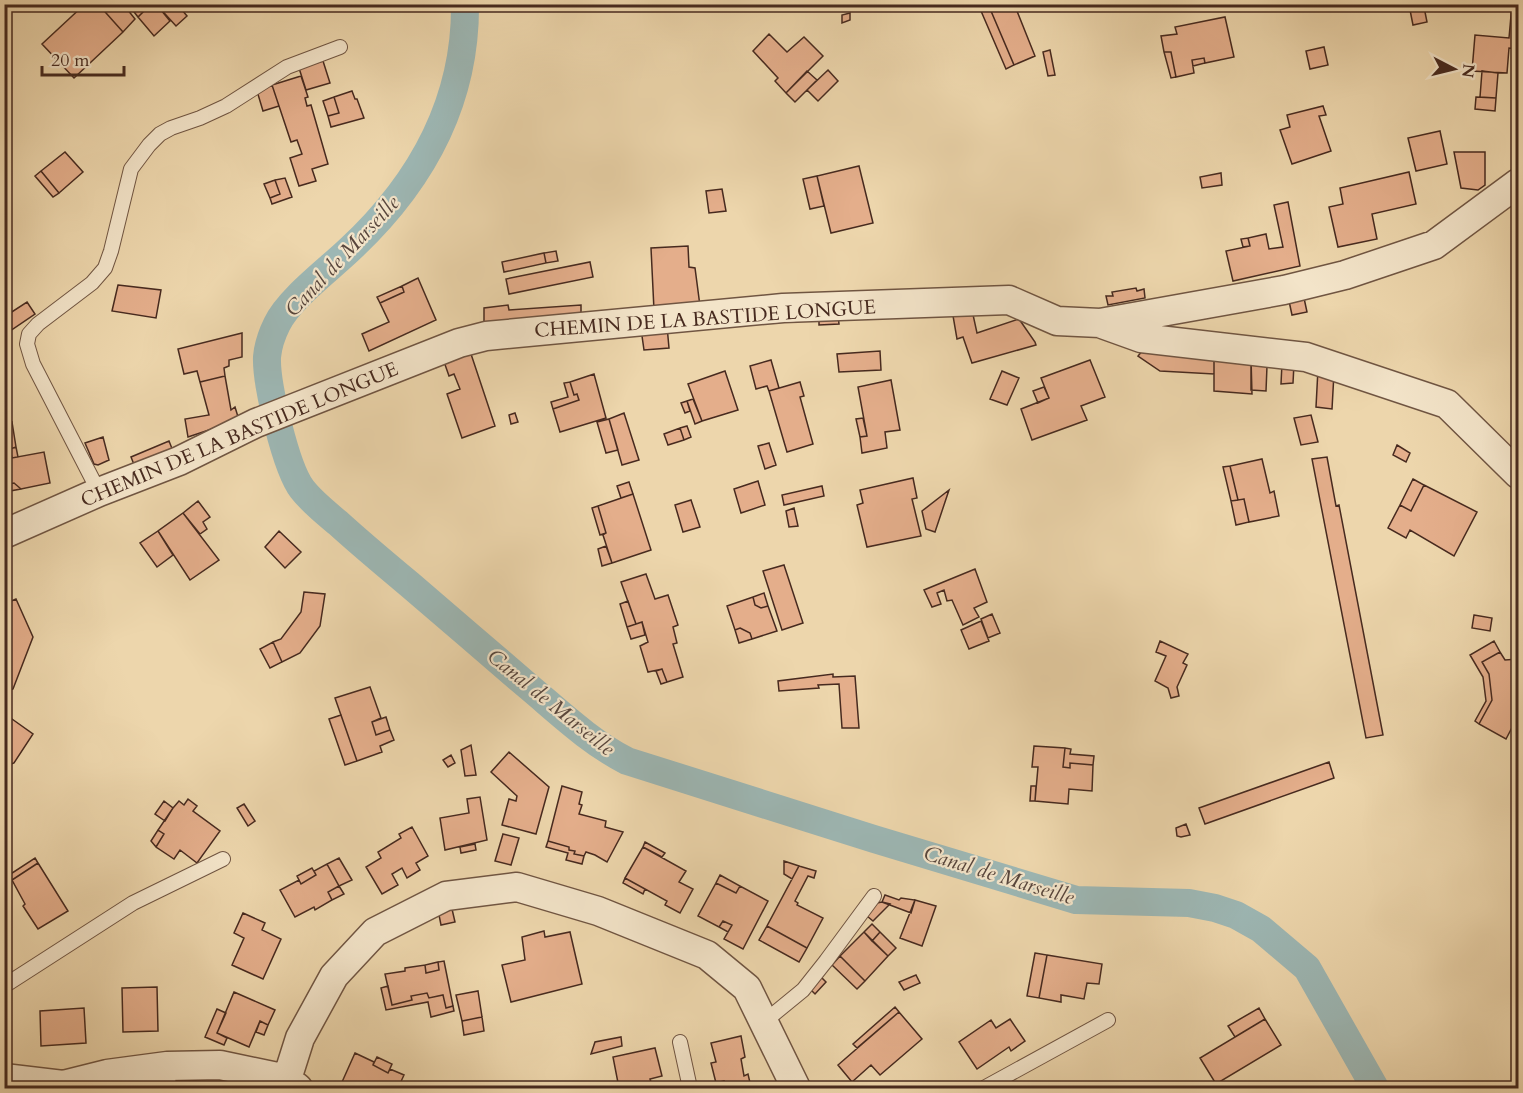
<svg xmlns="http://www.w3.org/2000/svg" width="1523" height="1093" font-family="Cardo,serif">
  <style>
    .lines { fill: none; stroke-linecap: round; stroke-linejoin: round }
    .canal { stroke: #9db7b4; stroke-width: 28 }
    .building { fill: #e4ae8b; stroke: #472a1f; stroke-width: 1.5 }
    .service-casing { stroke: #705542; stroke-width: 16 }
    .minor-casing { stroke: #705542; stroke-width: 31 }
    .service { stroke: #f3e4c9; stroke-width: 14 }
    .minor { stroke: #f3e4c9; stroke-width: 28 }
    .labels { text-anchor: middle; stroke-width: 4.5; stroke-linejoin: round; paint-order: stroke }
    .street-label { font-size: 20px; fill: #472a1f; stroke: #f3e4c9 }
    .water-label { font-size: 21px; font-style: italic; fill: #58463d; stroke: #f3e4c9 }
  </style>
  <rect width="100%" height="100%" fill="#edd6ac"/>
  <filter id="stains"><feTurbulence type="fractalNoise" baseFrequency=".00333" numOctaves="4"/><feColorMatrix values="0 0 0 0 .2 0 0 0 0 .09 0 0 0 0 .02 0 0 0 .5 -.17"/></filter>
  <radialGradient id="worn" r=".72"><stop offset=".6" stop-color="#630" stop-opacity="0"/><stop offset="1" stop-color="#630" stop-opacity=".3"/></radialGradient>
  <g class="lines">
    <!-- canal -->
    <path class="canal" d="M465,4C466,103 420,184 349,250C328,270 289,299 277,324C272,334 268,346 267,357C266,384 286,468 302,489C312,502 326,513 338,523C361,544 385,564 409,584C449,618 489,653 529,687C560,713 590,742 627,761L874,839L1076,900L1189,903L1215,908L1236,915L1261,929L1307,968L1375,1088"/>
  </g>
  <!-- building -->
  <path class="building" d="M85,4H98L123,32L74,78L42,44Z
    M98,4H123L135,19L123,32Z
    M128,4H151L138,17Z
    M151,4H156L170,21L154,36L138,17Z
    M156,4H177L187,16L176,26Z
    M978,4H988L1014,65L1006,69Z
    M988,4H1030L1017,11L1035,56L1014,65Z
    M1512,4H1518V49L1509,48L1507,73L1472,71L1475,35L1509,38Z
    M1424,7L1427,22L1413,25L1410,10Z
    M850,13V20L842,23V15Z
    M1225,17L1234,57L1205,63L1204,58L1192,60L1194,73L1176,77L1171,52H1164L1161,36L1177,34L1175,27Z
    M769,34L787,52L804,37L823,56L786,93L775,81L778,78L753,51Z
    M1324,47L1328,65L1310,69L1306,51Z
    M1050,50L1055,75L1048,76L1043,52Z
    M1164,52H1171L1176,77L1171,78Z
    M1204,58L1205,63L1193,66L1192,60Z
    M323,61L330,83L306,90L299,68Z
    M828,70L838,81L818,101L807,90Z
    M807,71L817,80L795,102L786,93Z
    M1482,71L1498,73L1496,98L1480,97Z
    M301,76L308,97L305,98L307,106L311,105L328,164L312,169L316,181L299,186L290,158L302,154L297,140L291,142L272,85Z
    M272,85L279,106L263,111L257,91Z
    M352,91L355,99H357L364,118L331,127L328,116L339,113L334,97Z
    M334,97L339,113L328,116L323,101Z
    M1476,97L1496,98L1495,111L1475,109Z
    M1323,106L1326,115L1319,116L1331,151L1292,164L1280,130L1290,127L1287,115Z
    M1440,131L1447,164L1416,171L1408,138Z
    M65,152L83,172L59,193L41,171Z
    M1454,152H1485V185L1478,190L1461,188Z
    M859,166L873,223L831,233L817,176Z
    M41,171L59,193L53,197L35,176Z
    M1409,172L1416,204L1372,214L1377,239L1338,247L1329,207L1343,204L1340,188Z
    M1221,173L1222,185L1202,188L1200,177Z
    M817,176L824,206L810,209L803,179Z
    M285,178L292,197L272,204L270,198L280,194L275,180Z
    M275,180L280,194L270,198L264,184Z
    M722,189L726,211L709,213L706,191Z
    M1288,202L1300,266L1233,281L1226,251L1250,246L1248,238L1266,234L1269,249L1283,247L1274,205Z
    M1248,238L1250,246L1243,247L1241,239Z
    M688,246L689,267L695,268L700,306L654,310L651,248Z
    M556,251L558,261L546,263L544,253Z
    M544,253L546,263L504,272L502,262Z
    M590,262L593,277L509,294L506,279Z
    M418,278L436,320L369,351L362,334L389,322L380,303L404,292L402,286Z
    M118,285L161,290L156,318L112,311Z
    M402,286L404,292L380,303L377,297Z
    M1136,288L1137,291L1144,289L1145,298L1108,305L1106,296H1113L1112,292Z
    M1304,298L1307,312L1292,315L1289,301Z
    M27,302L35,314L4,335V317Z
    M508,305L509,310L581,305V316L484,325V308Z
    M952,310H972L977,333L1019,319L1035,342L1036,345L972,363L963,337L957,339Z
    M819,315H838L839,324L819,325Z
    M667,326L669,348L644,350L641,329Z
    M242,333V357L229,360V366L224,368L225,376L200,382L197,371L184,374L178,349Z
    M468,345L495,426L462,438L447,394L460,389L454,374L449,376L442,356Z
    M1143,350L1214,356V374L1160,371L1138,356Z
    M880,351L881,370L839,372L837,354Z
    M1214,356L1251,359L1252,394L1214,391Z
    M771,360L779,388L769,391L767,386L756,389L750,366Z
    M1090,360L1105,397L1081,406L1087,420L1032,440L1021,409L1049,398L1041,378Z
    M1282,363L1294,364L1293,383L1281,384Z
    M1251,365L1267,366L1266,391L1251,390Z
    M1318,369L1334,373L1332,409L1316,407Z
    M725,371L738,410L702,421L688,384Z
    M1002,371L1019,378L1007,405L990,399Z
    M594,374L606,418L560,432L553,409L579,400L577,394L574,395L570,382Z
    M225,376L231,410L235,407L239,420L188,437L185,419L209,415L200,382Z
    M891,380L900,430L885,432L887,448L862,453L860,437L867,436L858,387Z
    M570,382L574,395L577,394L579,400L553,409L551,402L568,397L564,383Z
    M800,382L804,396L800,397L813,444L787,452L769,391Z
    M1044,387L1049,398L1038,403L1033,391Z
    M693,399L702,421L695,424L687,401Z
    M687,401L690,411L685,413L681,403Z
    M515,413L518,422L511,424L509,415Z
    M624,413L639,460L622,465L609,419Z
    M1311,415L1318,442L1301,445L1294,418Z
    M863,418L867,436L860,437L856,419Z
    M609,419L618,450L606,453L597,422Z
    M12,422L16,447L10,449L12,458L44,452L50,483L21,489L14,483L4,485V424Z
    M687,426L691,437L684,440L680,428Z
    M680,428L684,440L668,445L664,434Z
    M103,437L109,460L98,465L94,464L85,443Z
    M169,441L173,451L135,467L131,457Z
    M769,443L776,465L765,469L758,446Z
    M1397,445L1410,453L1406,462L1393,455Z
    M16,447L18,457L12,458L10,449Z
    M1327,457L1336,506L1339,505L1383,735L1366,738L1312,459Z
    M1262,459L1270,493L1274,491L1279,516L1249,522L1244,499L1238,500L1230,466Z
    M1230,466L1238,500L1231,501L1223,467Z
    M913,478L917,498L912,499L921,536L867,547L857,505L863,503L860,490Z
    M1413,479L1424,485L1411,511L1400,505Z
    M758,481L765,505L741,513L734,489Z
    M629,482L633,494L621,498L617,486Z
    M14,483L21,489L4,492V485Z
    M1424,485L1477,512L1454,556L1410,530L1406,538L1388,528L1400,505L1411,511Z
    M822,486L824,496L784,505L782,495Z
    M949,490L935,532L926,529L922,511Z
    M633,494L651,550L612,563L603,535L606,533L598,506Z
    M1244,499L1249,522L1236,525L1231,501Z
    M691,500L700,527L683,532L675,505Z
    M198,501L210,517L203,522L207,529L200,534L183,513Z
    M598,506L606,533L600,535L592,508Z
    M794,508L798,526L789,527L786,511Z
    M183,513L219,560L190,580L158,531Z
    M158,531L173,555L157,567L140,543Z
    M279,531L301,552L285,568L265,547Z
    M606,546L612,563L602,566L598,549Z
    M784,565L803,623L782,630L763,571Z
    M975,569L987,602L974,608L979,617L963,625L952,600L947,601L944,590L937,593L941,604L932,607L924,590Z
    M646,574L655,599L668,595L678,625L673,627L677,643L673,644L683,677L667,682L662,669L648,672L640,646L648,642L642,622L636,624L621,582Z
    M304,592L325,594L320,626L300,653L282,662L273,642L281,639L301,612Z
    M764,593L768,606L761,608L755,605L753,597Z
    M753,597L755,605L761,608L768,606L777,631L752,639L750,633L740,628L735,630L727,606Z
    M16,599L33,637L13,689L4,693V604Z
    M628,601L636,624L627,627L620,604Z
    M992,614L1000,633L988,638L981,619Z
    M1474,615L1492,618L1490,631L1472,628Z
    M981,621L989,641L969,649L961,630Z
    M642,622L645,635L631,639L627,627Z
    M740,628L750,633L752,639L739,643L735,630Z
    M1160,641L1188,654L1183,663L1187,665L1177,687L1179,696L1171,698L1168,688L1155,681L1166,656L1156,652Z
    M1494,641L1500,652L1482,662L1489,674L1492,700L1479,724L1475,721L1486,701L1483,677L1470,655Z
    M273,642L282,662L270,668L260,649Z
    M1500,652L1505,660L1518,659V716L1506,739L1479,724L1492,700L1489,674L1482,662Z
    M662,669L667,682L661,684L656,671Z
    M833,674V677L855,676L859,728H842L839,684L818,685L819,688L779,691L778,681Z
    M370,687L381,718L372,722L376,735L390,730L394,740L380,746L382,752L357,761L335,698Z
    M341,715L357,761L345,765L329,719Z
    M386,717L390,730L376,735L372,722Z
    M12,719L33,734L14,763L4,767V730Z
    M471,745L476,775L465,776L461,750Z
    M1034,746L1065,748L1063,767L1070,768V763L1093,765L1092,791L1069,789L1068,804L1035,801L1038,767H1032Z
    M1065,748L1071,749L1070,754L1094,756L1093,765L1070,763V768L1063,767Z
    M509,752L549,787L536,834L502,825L509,799L516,801L517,796L491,772Z
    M451,755L455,763L448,767L443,760Z
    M1329,762L1334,778L1205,824L1199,808Z
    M562,786L582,792L579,804L582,805L579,814L606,821L605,827L623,832L607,862L595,855L586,852L584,856L574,854L575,851L569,850V847L548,841Z
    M1031,786H1036L1035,801H1030Z
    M480,797L487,840L445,850L440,818L469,813L467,799Z
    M188,799L197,806L193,811L220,831L197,863L180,850L174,859L156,847L164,834L158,830L173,808L179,801L184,805Z
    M164,801L173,808L165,821L155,814Z
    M244,804L255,821L248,826L237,808Z
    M1186,824L1190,835L1181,837L1177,836L1176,828Z
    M412,827L428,856L416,863L420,870L407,878L402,868L392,874L398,885L382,894L366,867L381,858L378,852L401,838L399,834Z
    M158,830L164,834L156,847L151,841Z
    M503,834L519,838L511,865L495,861Z
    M548,841L569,847V850L575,851L574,854L584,856L582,864L566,860L568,853L546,847Z
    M645,842L665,853L662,857L643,847Z
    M475,844L476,850L461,853L460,847Z
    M643,847L686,871L679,882L693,889L680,913L665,905L667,901L625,878Z
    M35,858L38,863L12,880L9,875Z
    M339,858L352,880L339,886L327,864Z
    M784,861L799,866L792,879L784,874Z
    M38,863L68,911L38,929L23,906L25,904L12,880Z
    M327,864L339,886L328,892L332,900L315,910L314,907L295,917L280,890L299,880L301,884L316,875L314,871Z
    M799,866L816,871L814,878L808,876L795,901L798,903L797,905L823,918L807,948L767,926Z
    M312,868L316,875L301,884L297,876Z
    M720,875L740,886L736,893L716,883Z
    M625,878L645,889L643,894L623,883Z
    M716,883L736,893L740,886L768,901L743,949L724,939L732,925L723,921L719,927L698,916Z
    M339,886L344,894L332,900L328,892Z
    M885,895L899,900L901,898L915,900L911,913L882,902Z
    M915,900L936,906L922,946L900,938Z
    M882,902L890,904L873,921L867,916L877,903Z
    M452,909L455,922L441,925L439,915Z
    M243,913L265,923L262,930L281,939L263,979L232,965L244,938L234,933Z
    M723,921L732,925L728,932L719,927Z
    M872,924L880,932L872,941L864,932Z
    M767,926L807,948L799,962L759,940Z
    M544,931L545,937L570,932L582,984L511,1002L502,965L525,960L522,937Z
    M864,932L888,956L865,981L840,956Z
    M880,932L896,948L888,956L872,941Z
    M1035,953L1047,955L1039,998L1027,996Z
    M1047,955L1102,964L1099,984L1087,983L1084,999L1061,995V1002L1039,998Z
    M840,956L865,981L857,989L832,965Z
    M444,961L453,1006L446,1008L443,995L429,998L427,993L411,996L412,1000L392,1005L385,974L405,971V968L425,965L426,973L439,970L438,962Z
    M438,962L439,970L426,973L425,965Z
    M916,975L920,983L904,990L899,982Z
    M820,976L826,982L815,994L809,988Z
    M388,986L392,1005L412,1000L411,996L427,993L429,998L443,995L446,1008L453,1006L454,1011L431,1017L428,1002L386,1010L381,988Z
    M157,987L158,1031L123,1032L122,988Z
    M478,991L482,1017L462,1021L456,995Z
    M234,992L275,1010L268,1025L260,1021L249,1047L217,1033Z
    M895,1007L899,1012L857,1048L853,1044Z
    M84,1008L86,1043L41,1046L40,1011Z
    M1259,1008L1265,1019L1235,1037L1228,1026Z
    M217,1009L226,1013L217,1033L227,1038L224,1045L205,1037Z
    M899,1012L922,1039L880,1075L871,1065L852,1082L838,1065Z
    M482,1017L484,1031L464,1035L462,1021Z
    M1010,1019L1025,1041L1011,1051L1009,1047L977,1069L959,1042L991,1020L996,1028Z
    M1265,1019L1281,1045L1216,1084L1200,1058Z
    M260,1021L268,1025L264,1035L256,1032Z
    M741,1036L745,1057L741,1059L744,1076L748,1074L751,1087L726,1088L724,1081L716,1083L711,1063L716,1062L711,1043Z
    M621,1037L622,1046L591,1054L595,1042Z
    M655,1048L662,1076L650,1079L653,1088H619L613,1057Z
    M355,1053L374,1062L373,1065L388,1073L390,1069L404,1075L398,1088H357L342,1082Z
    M377,1057L392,1064L388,1073L373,1065Z"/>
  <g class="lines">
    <!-- service casing -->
    <g class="service-casing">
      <path id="service" d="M99,492L33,364L27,344L29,334L38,324L92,283L105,268L111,251L131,169L149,145L160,134L171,128L200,118L226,106L287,67L340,47
        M4,986L133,903L223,859
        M764,1022L803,990L826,961L874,896
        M680,1042L690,1088
        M167,1066L169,1088
        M984,1088L1108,1020"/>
    </g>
    <!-- minor casing -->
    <g class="minor-casing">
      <path id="minor" d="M1102,324L1141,338L1306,357L1447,404L1518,474
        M4,534L99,492L179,461L256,423L459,343L486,336L783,308L1009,300L1057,321L1100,323L1284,290L1345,275L1434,245L1518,183
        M4,1078L63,1085L107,1074L167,1066L220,1065L287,1079L298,1088
        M287,1079L300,1038L334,976L375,932L446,896L517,887L598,911L707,955L747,988L796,1088"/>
    </g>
    <!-- service -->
    <use href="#service" class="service"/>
    <!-- minor -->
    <use href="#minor" class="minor"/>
  </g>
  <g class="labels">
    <!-- street labels -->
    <g class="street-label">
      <text transform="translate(705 318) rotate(-4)" y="7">CHEMIN DE LA BASTIDE LONGUE</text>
      <text transform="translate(239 434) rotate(-23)" y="7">CHEMIN DE LA BASTIDE LONGUE</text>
    </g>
    <!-- water labels -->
    <g class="water-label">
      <text transform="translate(342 256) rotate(-47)" y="7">Canal de Marseille</text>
      <text transform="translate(551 702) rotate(39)" y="7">Canal de Marseille</text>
      <text transform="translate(999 875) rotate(17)" y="7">Canal de Marseille</text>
    </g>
  </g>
  <!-- margin -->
  <rect width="1523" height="1093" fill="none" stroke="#edd6ac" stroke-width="24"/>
  <rect x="6" y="6" width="1511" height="1081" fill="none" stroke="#472a1f" stroke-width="3"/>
  <rect x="12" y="12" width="1499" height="1069" fill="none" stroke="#472a1f" stroke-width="1.5"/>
  <!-- north arrow -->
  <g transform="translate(1454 69) rotate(97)" stroke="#f3e4c9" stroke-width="4.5" paint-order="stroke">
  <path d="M0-4.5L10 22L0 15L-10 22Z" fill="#472a1f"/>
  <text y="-9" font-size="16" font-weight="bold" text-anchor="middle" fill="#472a1f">N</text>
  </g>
  <!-- scale -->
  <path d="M42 66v9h82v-9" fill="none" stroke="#472a1f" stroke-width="3"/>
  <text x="51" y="66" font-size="18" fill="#472a1f" stroke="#f3e4c9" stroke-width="4.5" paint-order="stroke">20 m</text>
  <rect width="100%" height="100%" filter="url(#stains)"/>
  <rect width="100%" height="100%" fill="url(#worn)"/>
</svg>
